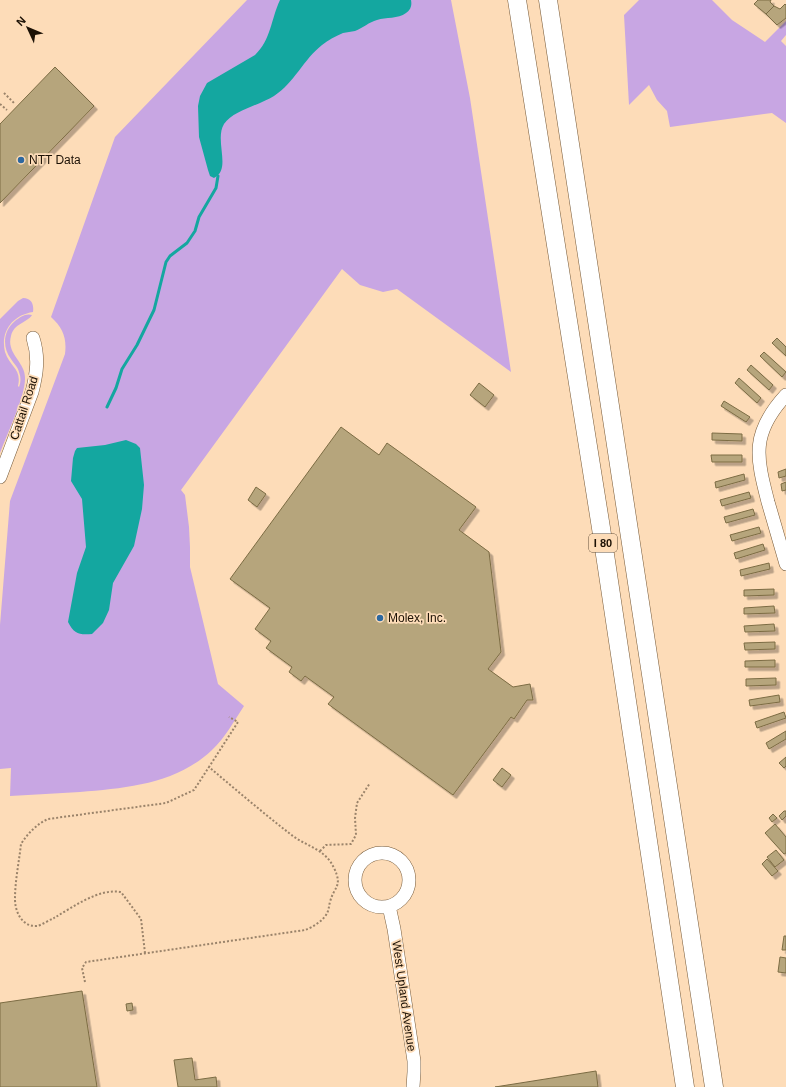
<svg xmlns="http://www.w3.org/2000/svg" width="786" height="1087" font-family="Arial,sans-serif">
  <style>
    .green { fill: #c8a6e3 }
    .water { fill: #14a7a0 }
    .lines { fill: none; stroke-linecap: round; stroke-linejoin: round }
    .stream { stroke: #14a7a0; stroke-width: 3 }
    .building { fill: #b6a57b; stroke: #7c6c44; filter: url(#shadow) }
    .minor-casing { stroke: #765a39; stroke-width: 14 }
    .highway-casing { stroke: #765a39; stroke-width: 19 }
    .path { stroke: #9a836a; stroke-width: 2; stroke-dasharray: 2 2; stroke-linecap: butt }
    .minor { stroke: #fff; stroke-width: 13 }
    .highway { stroke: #fff; stroke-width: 18 }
    .poi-dot { fill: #2d68a0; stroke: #fddcb8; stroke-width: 1.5 }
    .labels { text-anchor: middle; stroke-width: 3.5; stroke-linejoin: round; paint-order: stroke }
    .shield { fill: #fddcb8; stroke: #604e3b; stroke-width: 1 }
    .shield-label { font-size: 11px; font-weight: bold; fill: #1c1105 }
    .poi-label { font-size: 12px; fill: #1c1105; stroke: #fddcb8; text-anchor: start }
    .street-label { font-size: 12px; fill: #1c1105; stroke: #fddcb8 }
  </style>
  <defs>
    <filter id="shadow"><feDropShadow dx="3.5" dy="3.5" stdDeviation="0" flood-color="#0004"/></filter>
  </defs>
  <rect width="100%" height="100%" fill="#fddcb8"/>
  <!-- green -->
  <path class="green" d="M247,0H451L470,98L511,372L397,289L383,292L360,285L342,269L181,490L185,495L189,527L190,547V567L218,684L244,706C234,721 225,738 212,750C176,784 127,788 80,792C57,793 34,795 10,796L11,768L0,769V625L10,501L65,354C67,338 63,328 51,317L115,137Z
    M639,0H712L732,20L765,42L786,21V35L781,41L786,46V123L772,113L670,127L667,111L657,100L649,85L629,105L624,15Z
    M23,298C32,298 34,305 33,312C13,315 0,331 5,352C10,367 22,369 18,386L19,387C21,382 21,377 19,372C18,367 14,364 11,359C2,347 3,331 15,321C20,317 26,313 32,315C27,323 14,323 11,336C6,353 25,362 25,377C26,395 7,434 0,453V319L18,301Z"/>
  <!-- water -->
  <path class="water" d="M280,0H411C412,5 411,10 406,13C398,19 386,17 377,20C369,22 363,28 355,31C351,32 347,32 343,33C336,36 328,40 322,45C303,60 295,82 274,96C260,105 234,110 224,124C214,140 232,170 214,178L210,176L208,170L199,137L198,106L200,96L207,83L255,55C271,40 271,19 280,0Z
    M126,440L136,444L140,448L144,485L142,509L134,546L113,583L109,610L103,623L92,634C79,635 74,634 68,622L77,573L86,547L82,499L71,481L73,458L75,451L77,448L105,445Z"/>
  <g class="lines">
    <!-- stream -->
    <path class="stream" d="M107,407L116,388L122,369L137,345L154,310L166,262L170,256L187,243L195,231L199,217L216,188L218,176"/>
  </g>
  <!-- building -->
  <path class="building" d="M758,0H771L770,2L774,6L766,14L754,4Z
    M785,4L786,5V18L777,25L766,14L774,6L780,9Z
    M55,67L94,106L0,203V124Z
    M777,338L786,347V356L772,343Z
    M764,352L786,372L782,377L760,356Z
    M751,365L773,385L769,390L747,370Z
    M739,378L761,398L757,403L735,383Z
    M479,383L494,395L485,407L470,395Z
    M724,401L750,417L746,422L721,406Z
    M341,427L379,455L387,443L476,507L459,530L489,552L501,652L488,669L513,687L530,684L533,700H527L514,719L511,717L453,795L328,704L334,697L305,676L301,681L289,672L292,667L266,648L271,641L255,629L270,608L230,579Z
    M712,433L742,434V441L712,440Z
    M711,455H742V462H712Z
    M786,469V476L779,478L778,472Z
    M744,474L745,480L716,488L715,482Z
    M786,482V490L782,491L781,484Z
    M256,487L266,494L257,507L248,500Z
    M749,492L751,498L722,506L720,500Z
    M753,509L755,515L726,523L724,517Z
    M759,527L761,533L732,541L730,535Z
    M763,544L765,550L736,559L734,553Z
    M769,563L770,569L741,576L740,570Z
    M774,589V595L744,596V590Z
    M774,606L775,613L744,614V608Z
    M774,624L775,631L745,632L744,626Z
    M775,642V649L745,650L744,643Z
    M775,660V667H745V661Z
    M776,678V685L746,686V679Z
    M779,695L780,702L750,706L749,700Z
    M784,712L786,718L757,728L755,722Z
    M786,731V739L769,749L766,743Z
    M786,757V766L784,768L779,763Z
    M502,768L511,775L502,787L493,780Z
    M784,811H786V816L782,820L779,816Z
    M773,814L777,818L772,822L769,818Z
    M775,824L786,837V853L784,854L765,833Z
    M776,850L784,860L775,867L767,857Z
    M767,859L778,871L772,876L762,864Z
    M784,936H786V950H782Z
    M780,957L786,958V973L778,972Z
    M82,991L97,1087H0V1003Z
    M132,1003L133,1010L127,1011L126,1004Z
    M192,1058L195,1080L216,1077L217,1087H178L174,1060Z
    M596,1071L598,1087H495Z"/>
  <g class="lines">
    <!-- minor casing -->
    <g class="minor-casing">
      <path id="minor" d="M786,395C751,433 756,456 768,502C774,523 780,543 786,564
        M0,477L32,392C37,373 39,357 33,338
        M355 880a27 27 0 1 1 54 0a27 27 0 1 1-54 0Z
        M389,906L394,929L414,1061V1072L413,1087"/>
    </g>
    <!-- highway casing -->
    <g class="highway-casing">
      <path id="highway" d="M517,0L601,528L685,1087
        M548,0L714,1087"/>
    </g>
    <!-- path -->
    <path class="path" d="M4,93L14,103
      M0,104L7,110
      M320,851L326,845L351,844L356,835L355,818L357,803L370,783
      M145,953L141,919L121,892C99,888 73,907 54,918C49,920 42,925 37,926C22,927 15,912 15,899C15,881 19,862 21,844C28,833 37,824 48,819L166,803L194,790L209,767
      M85,982L82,968L86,962L305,930C313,927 325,920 328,911C329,908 329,905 330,902C334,886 343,887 334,868C325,848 304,846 289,833C262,812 235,789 209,767L238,722L229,717"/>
    <!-- minor -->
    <use href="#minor" class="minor"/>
    <!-- highway -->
    <use href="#highway" class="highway"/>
  </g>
  <!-- markers -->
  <g class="poi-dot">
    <circle cx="21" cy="160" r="4"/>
    <circle cx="380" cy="618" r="4"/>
  </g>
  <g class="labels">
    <!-- shield labels -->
    <rect class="shield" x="589" y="534" width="28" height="18" rx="3"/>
    <g class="shield-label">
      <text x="603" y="547">I 80</text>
    </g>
    <!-- poi labels -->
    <g class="poi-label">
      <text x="29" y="164">NTT Data</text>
      <text x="388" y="622">Molex, Inc.</text>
    </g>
    <!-- street labels -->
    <g class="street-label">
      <text transform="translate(24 408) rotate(-72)" y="4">Cattail Road</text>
      <text transform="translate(404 996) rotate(82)" y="4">West Upland Avenue</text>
    </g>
  </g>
  <!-- north arrow -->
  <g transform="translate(28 28) rotate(314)" stroke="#fddcb8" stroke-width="3" paint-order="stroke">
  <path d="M0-3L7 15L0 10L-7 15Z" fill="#1c1105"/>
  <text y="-6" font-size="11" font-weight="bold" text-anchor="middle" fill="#1c1105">N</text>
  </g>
</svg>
